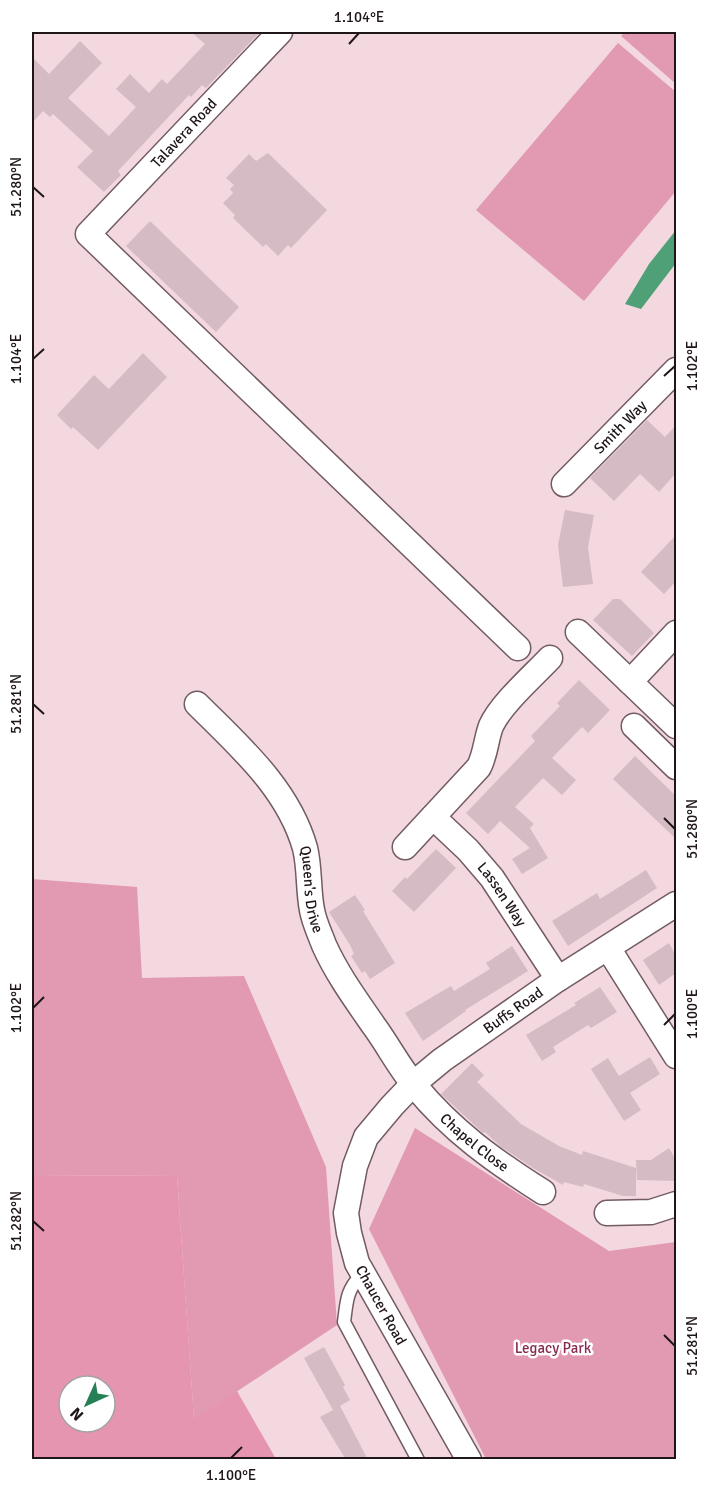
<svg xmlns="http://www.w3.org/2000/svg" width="708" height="1491" font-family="Signika,sans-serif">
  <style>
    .green { fill: #e299b2 }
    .forest { fill: #e695b1; fill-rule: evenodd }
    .water { fill: #4fa076 }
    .building { fill: #d5bbc3 }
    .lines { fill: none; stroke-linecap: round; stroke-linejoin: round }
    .lane-casing { stroke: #725b62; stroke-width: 15 }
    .street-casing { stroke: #725b62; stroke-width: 27 }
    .lane { stroke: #fff; stroke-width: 12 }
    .street { stroke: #fff; stroke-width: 24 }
    .ticks { fill: none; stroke: #1f1619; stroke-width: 2 }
    .labels { text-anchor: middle; stroke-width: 5; stroke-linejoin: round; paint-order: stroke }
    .street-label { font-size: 15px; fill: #1f1619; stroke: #fff }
    .park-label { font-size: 15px; fill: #872a52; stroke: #fff }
    .neatline { fill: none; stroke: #1f1619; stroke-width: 2 }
    .ticks-label { font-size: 15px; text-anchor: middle; fill: #1f1619 }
  </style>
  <rect width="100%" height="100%" fill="#f3d8e0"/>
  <!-- green -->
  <path class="green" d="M625,32H676V84L621,36Z
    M618,43L676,92V191L584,301L476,210Z
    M32,879L137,887L142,978L244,976L326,1167L337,1325L194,1420L177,1176L32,1175Z
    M415,1128L609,1251L676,1242V1459H486L369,1229Z"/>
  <!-- forest -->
  <path class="forest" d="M32,1175L177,1176L194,1419L237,1391L276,1459H32ZM69,1386H105V1422H69Z"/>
  <!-- water -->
  <path class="water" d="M676,230V263L641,309L625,304L649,264Z"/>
  <!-- building -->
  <path class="building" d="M191,32H260L206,88L202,85L191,97L189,95L118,171L121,175L104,192L77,167L93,151L53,114L50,117L43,111L32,123V57L49,74L80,41L102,63L68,98L109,136L136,107L116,89L130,74L149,93L162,79L167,84L205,44Z
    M268,153L327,210L291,248L288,245L278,256L266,244L263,247L233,218L235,215L223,203L233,193L230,189L234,185L226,178L249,154L256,161Z
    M150,221L239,307L216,332L126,246Z
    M143,353L167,377L98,450L73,427L71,429L57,415L94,375L109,389Z
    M647,420L665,437L676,425V473L659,492L640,474L614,501L590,478Z
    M565,510L594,515L588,547L593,584L563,587L558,545Z
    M676,535V581L664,594L641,572Z
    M613,599H620L654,633L632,656L593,620Z
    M579,680L610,710L588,733L582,727L552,758L576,780L562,795L543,778L515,807L534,824L530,828L548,858L522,874L512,859L530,848L500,821L488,834L466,813L535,741L531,736L560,706L557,703Z
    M635,756L676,796V839L613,779Z
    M436,849L456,868L414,912L392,891L405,877L407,879Z
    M646,870L657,888L568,946L552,921L597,893L600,899Z
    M355,895L365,910L363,911L395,963L370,979L365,971L362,973L351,956L354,954L350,945L329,912Z
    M669,943L676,956V973L659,985L643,960Z
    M512,946L528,971L465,1010L466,1011L423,1041L405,1013L451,986L454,991L490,969L486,963Z
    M600,987L617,1012L591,1028L588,1025L553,1047L556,1052L542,1061L526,1035L576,1005L574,1003Z
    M650,1057L660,1074L630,1093L641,1110L624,1121L591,1069L608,1058L619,1076Z
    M472,1063L484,1075L477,1082L521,1124L559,1146L582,1155L583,1151L636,1168V1196H623L584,1184L583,1187L564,1182L563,1185L533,1168L500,1146L485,1132L483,1133L441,1094Z
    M669,1148L676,1160V1181L637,1180L636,1160H651Z
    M324,1347L345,1385L343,1387L350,1400L340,1406L368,1460H346L320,1417L333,1410L304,1358Z"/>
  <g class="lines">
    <!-- lane casing -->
    <g class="lane-casing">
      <path id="lane" d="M362,1274C346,1291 347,1300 344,1322L418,1460"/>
    </g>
    <!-- street casing -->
    <g class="street-casing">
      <g id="street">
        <path d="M280,32L88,234L518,648"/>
        <path id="s1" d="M564,484L676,370"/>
        <path d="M578,632L676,726"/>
        <path d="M630,682L676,633"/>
        <path id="s2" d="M197,704C239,746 288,788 305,848C310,868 308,890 312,910C314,922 320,934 324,945C337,974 356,1000 374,1026C388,1045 399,1067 415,1086C452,1131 494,1161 543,1192"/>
        <path d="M634,726L676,767"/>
        <path id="s3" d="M433,817L468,850L492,878L558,979"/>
        <path d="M405,847L479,767C486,753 486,739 491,726C501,704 533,676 550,658"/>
        <path d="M608,948L676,1056"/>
        <path d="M607,1213L651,1212L676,1204"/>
        <path id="s4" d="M469,1460L357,1263L349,1233L346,1213L355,1166L366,1137L392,1106L413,1084L442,1060L558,979L676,904"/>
      </g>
    </g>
    <!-- lane -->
    <use href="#lane" class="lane"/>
    <!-- street -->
    <use href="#street" class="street"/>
  </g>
  <!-- ticks -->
  <path class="ticks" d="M349,44L359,33M33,187L44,197M33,359L44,349M664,376L675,366M33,704L44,714M664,818L675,829M33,1008L44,997M664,1025L675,1014M33,1221L44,1231M664,1335L675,1346M231,1458L242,1447"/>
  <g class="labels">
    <!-- street labels -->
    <g class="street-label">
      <text transform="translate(184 133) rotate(-47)" y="5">Talavera Road</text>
      <text dy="5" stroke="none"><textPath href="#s1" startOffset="80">Smith Way</textPath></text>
      <text dy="5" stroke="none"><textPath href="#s2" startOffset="224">Queen's Drive</textPath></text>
      <text dy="5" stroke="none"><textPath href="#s3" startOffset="104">Lassen Way</textPath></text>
      <text dy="5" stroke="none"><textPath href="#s4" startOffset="552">Buffs Road</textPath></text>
      <text dy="5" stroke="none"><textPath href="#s2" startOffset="532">Chapel Close</textPath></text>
      <text transform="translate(381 1305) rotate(61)" y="5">Chaucer Road</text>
    </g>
    <!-- park labels -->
    <g class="park-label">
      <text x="553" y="1353">Legacy Park</text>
    </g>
  </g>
  <!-- border -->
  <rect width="708" height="1491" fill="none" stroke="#ffffff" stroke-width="66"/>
  <!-- north arrow -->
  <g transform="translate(87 1404) rotate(225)"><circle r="28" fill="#ffffff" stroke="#a5a2a3" stroke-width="1.5"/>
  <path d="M0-4.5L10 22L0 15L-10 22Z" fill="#258056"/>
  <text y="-9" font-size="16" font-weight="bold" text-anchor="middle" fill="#1f1619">N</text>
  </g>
  <rect x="33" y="33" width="642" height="1425" class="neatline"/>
  <g class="ticks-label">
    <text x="359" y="22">1.104°E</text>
    <text transform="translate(16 187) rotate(-90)" y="5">51.280°N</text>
    <text transform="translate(16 359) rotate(-90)" y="5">1.104°E</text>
    <text transform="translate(692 366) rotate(-90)" y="5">1.102°E</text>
    <text transform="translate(16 704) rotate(-90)" y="5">51.281°N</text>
    <text transform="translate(692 829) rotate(-90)" y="5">51.280°N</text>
    <text transform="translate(16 1008) rotate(-90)" y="5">1.102°E</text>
    <text transform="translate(692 1014) rotate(-90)" y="5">1.100°E</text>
    <text transform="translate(16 1221) rotate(-90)" y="5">51.282°N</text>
    <text transform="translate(692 1346) rotate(-90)" y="5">51.281°N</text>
    <text x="231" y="1480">1.100°E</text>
  </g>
</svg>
